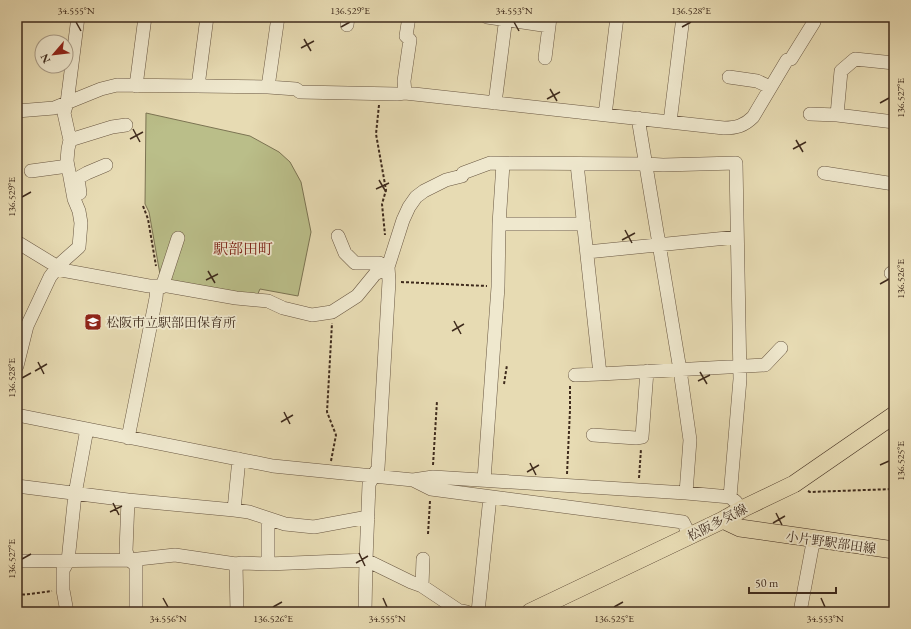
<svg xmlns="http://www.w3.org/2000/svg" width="911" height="629" font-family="'EB Garamond','Noto Serif JP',serif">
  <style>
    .green { fill: #babe89; stroke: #7c7453 }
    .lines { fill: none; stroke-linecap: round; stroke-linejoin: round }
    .minor-casing { stroke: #695742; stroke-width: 14 }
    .major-casing { stroke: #3f2b1d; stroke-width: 18 }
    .path { stroke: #3f2b1d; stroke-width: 2; stroke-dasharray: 3 2; stroke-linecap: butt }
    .minor { stroke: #efe8ce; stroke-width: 13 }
    .major { stroke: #e7dbb3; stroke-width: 17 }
    .ticks { fill: none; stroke: #3f2b1d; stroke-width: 1.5 }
    .labels { text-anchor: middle; stroke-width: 3.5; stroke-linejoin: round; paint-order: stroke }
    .poi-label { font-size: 13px; fill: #3f2b1d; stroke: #efe8ce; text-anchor: start }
    .street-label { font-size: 13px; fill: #3f2b1d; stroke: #efe8ce }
    .quarter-label { font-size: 15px; fill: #7a1f14; stroke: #efe8ce }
    .neatline { fill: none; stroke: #3f2b1d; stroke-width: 1.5 }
    .ticks-label { font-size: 10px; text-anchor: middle; fill: #3f2b1d }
  </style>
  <rect width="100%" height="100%" fill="#e7dbb3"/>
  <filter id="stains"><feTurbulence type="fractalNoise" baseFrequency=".005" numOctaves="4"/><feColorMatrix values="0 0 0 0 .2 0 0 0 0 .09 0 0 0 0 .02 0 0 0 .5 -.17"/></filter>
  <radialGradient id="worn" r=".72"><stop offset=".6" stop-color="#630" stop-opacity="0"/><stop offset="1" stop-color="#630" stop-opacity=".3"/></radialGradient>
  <!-- green -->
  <path class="green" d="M146,113L250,136L279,152L290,162L301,182L311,232L298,296L260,289L256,298L161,280L149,212L145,204Z"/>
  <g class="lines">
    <!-- minor casing -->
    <g class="minor-casing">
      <path id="minor" d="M487,17L549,26
        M347,25L348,17
        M545,58L550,18
        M894,63L855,59L841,71L837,115L894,122
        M729,77L757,81L770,87
        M136,86L145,17
        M198,86L207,17
        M268,87L278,17
        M405,93L404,81L410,40L406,36L409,17
        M495,103L506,17
        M17,111L54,108L101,89L117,85L268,87L296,89L300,92L397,94L405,93L724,128C736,128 744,126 753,117L787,60L791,59L814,22L815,17
        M810,114L837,115
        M605,115L617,17
        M638,118L680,370L690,440L686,493
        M670,122L683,17
        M70,140L112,127L126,125
        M503,164L499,224H584
        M31,171L68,166
        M824,173L894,184
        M80,193L78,178L87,173L106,165
        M338,236L345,253L355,263H379L388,267
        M17,242L53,264L56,269L61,263L79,247L81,223L79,211L74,199L67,161L68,149L70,140L64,113L67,103L78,17
        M587,252L737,237
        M891,273L894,274
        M162,287L178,238
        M17,366L27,326L50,277L56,269L149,286H168L236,298L268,301L283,308L312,315L332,312L357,296L375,274L388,267
        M600,374L765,365L781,348
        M575,375L600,374L577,164
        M17,415L273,466L413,480L433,477L686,493L730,497L736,502
        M593,435L636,438L642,437L647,371
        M128,438L156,298L157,287
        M413,480L431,489L683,522L690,536
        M484,480L498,287L499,224
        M17,486L128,500L234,510L249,512L285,524L314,527L368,517
        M128,500L126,551L129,560L136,565V612
        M234,510L239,459
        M268,519V564
        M17,561L129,560L175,555L236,564L242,563L268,564L366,560L411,582L422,586L458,610L467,612
        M236,564L237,612
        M422,586L423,559
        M67,612L63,590V570L68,561L75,494L87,429
        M365,612L366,560L369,484L378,468L389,281L388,267L403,220L409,207L416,197L424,191L446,180L462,176L463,173L490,163L646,164L663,165L736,163L740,379L730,497
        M478,612L490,497
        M800,612L812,548L815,540"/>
    </g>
    <!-- major casing -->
    <g class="major-casing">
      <path id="major" d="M723,520L740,528L894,550
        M530,612L723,520L744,508L794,484L894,415"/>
    </g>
    <!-- path -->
    <path class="path" d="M379,105L376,134L386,190L382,204L385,235
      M143,206L148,219L156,266
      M401,282L487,286
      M504,384L507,365
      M331,461L336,435L327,412L332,323
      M433,465L437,401
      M567,474L570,410V385
      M639,478L641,449
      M808,491L810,492L894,489
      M17,521L19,498
      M428,534L430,501
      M17,595L30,594L52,591"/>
    <!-- minor -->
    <use href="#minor" class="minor"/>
    <!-- major -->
    <use href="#major" class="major"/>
  </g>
  <!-- ticks -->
  <path class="ticks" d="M76,22L81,31M514,22L519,31M341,27L350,22M682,27L691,22M304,39L311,51M301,48L314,41M550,89L557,101M547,99L560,92M880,103L889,98M133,129L140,142M130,139L143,132M796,140L803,152M793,149L806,142M379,180L386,192M376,189L389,183M22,197L31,192M625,230L632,243M622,240L635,233M208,271L215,283M206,280L218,274M880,284L889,279M454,321L461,334M452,331L464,324M38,362L44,374M35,371L47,364M700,372L707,384M22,378L31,373M698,381L710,375M284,412L290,424M281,422L293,415M530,463L536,475M880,465L889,461M527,472L539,465M113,503L119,515M110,512L122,506M776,513L782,525M773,523L785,516M359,553L365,566M22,559L31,554M356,563L368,556M163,598L168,607M383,598L387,607M821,598L825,607M273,607L282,602M614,607L623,602"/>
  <!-- icons -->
  <defs>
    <g id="school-square" transform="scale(0.9)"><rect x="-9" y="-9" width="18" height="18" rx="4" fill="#8f2418" stroke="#efe8ce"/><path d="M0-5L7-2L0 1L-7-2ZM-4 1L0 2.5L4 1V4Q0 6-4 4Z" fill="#fff"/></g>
  </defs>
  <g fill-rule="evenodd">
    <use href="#school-square" x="93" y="322"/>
  </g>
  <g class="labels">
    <!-- poi labels -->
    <g class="poi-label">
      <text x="106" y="327">松阪市立駅部田保育所</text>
    </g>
    <!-- street labels -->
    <g class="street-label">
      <text transform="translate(717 522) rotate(-27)" y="5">松阪多気線</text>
      <text transform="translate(831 542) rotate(8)" y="5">小片野駅部田線</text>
    </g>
    <!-- quarter labels -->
    <g class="quarter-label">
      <text x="243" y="254">駅部田町</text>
    </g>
  </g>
  <!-- margin -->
  <rect width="911" height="629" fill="none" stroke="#e7dbb3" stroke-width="44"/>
  <!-- north arrow -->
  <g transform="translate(54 54) rotate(242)"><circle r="19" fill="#efe8ce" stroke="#a99c87"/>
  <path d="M0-3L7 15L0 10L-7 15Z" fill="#8f2418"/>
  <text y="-6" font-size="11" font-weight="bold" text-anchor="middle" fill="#3f2b1d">N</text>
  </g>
  <!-- scale -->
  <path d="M749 587v6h87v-6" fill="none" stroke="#3f2b1d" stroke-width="2"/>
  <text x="755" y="587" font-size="12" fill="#3f2b1d" stroke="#efe8ce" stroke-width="3" paint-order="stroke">50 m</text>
  <rect x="22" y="22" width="867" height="585" class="neatline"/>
  <g class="ticks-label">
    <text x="76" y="14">34.555°N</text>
    <text x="350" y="14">136.529°E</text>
    <text x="514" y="14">34.553°N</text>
    <text x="691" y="14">136.528°E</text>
    <text transform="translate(900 98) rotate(-90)" y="4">136.527°E</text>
    <text transform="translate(11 197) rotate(-90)" y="4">136.529°E</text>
    <text transform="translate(900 279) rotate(-90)" y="4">136.526°E</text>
    <text transform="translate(11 378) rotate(-90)" y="4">136.528°E</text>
    <text transform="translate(900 461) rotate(-90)" y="4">136.525°E</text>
    <text transform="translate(11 559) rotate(-90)" y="4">136.527°E</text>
    <text x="168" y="622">34.556°N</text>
    <text x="273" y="622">136.526°E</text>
    <text x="387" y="622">34.555°N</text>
    <text x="614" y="622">136.525°E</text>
    <text x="825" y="622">34.553°N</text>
  </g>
  <rect width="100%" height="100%" filter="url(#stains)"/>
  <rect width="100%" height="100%" fill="url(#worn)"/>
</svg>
